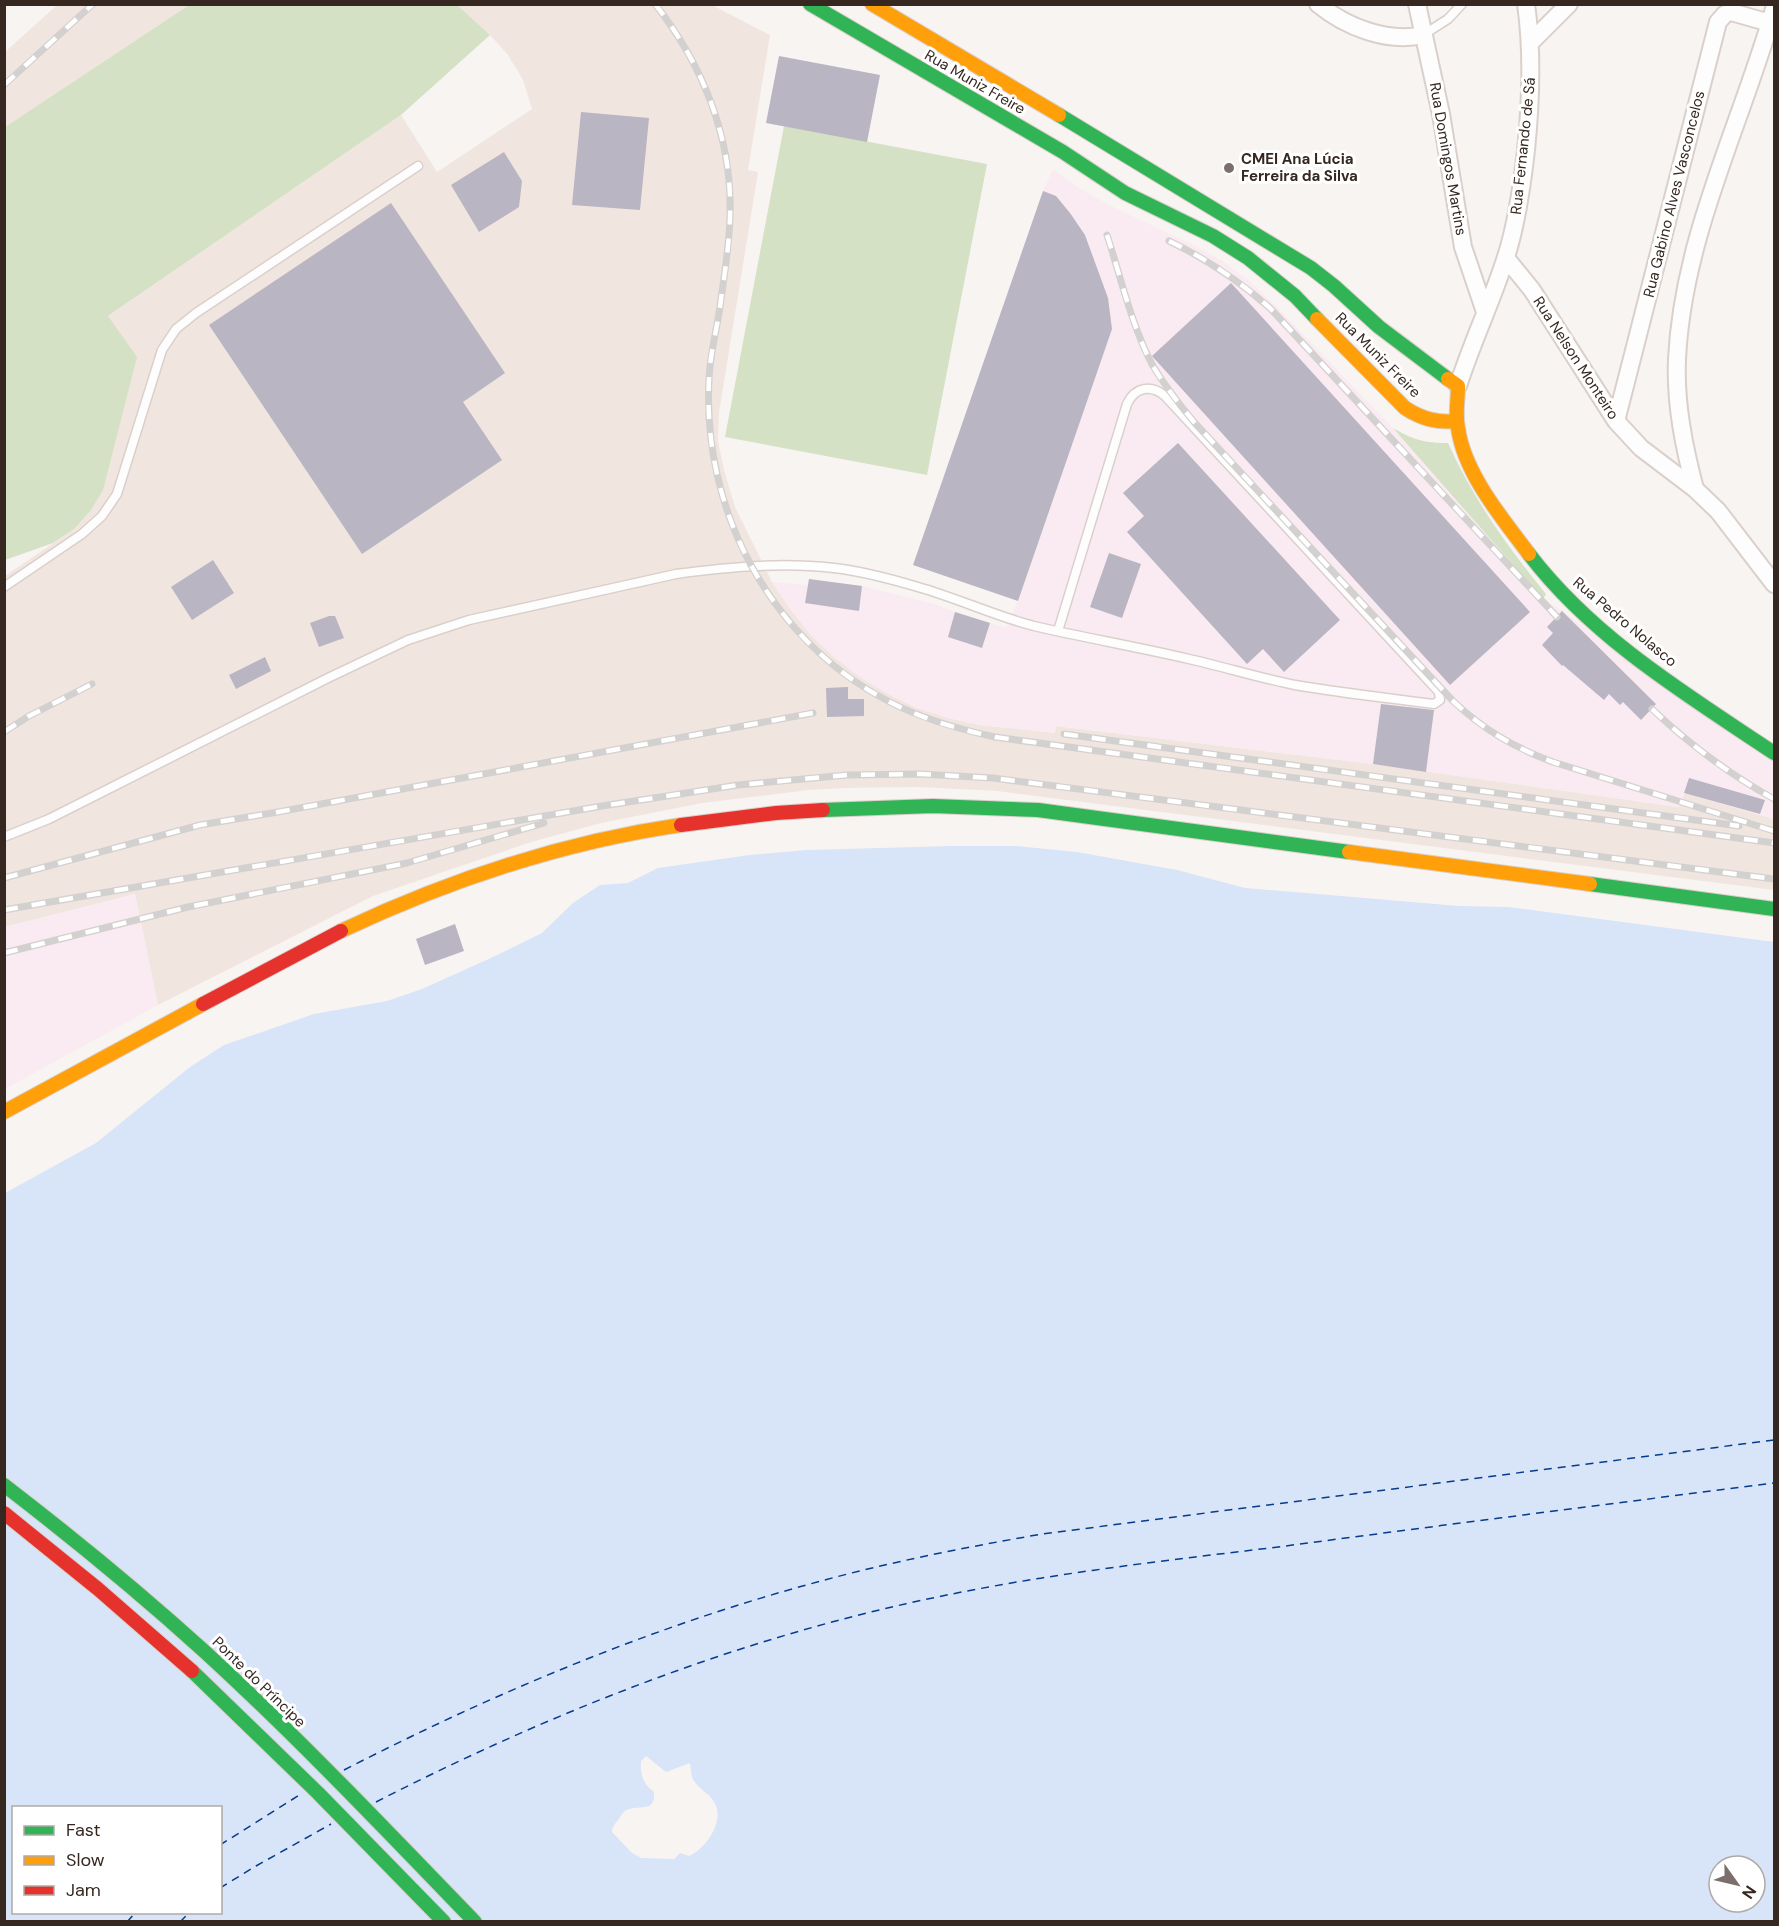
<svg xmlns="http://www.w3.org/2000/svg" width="1779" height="1926" font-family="'DM Sans',sans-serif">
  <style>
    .built { fill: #f1e5e0 }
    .industrial { fill: #f9ebf1 }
    .green { fill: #d4e1c5 }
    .water { fill: #d8e4f8; fill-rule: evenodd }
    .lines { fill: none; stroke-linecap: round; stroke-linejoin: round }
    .ferry { stroke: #063c8a; stroke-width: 1.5; stroke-dasharray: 8 6; stroke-linecap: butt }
    .building { fill: #b9b5c2 }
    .lane-casing { stroke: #dad0cb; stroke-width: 11 }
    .street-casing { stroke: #dad0cb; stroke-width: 20 }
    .fast-casing { stroke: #dad0cb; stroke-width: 16 }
    .slow-casing { stroke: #dad0cb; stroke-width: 16 }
    .jam-casing { stroke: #dad0cb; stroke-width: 16 }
    .lane { stroke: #fefdfd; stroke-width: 8 }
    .street { stroke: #fefdfd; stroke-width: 16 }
    .fast { stroke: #30b455; stroke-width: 14 }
    .slow { stroke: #ff9f0a; stroke-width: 14 }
    .jam { stroke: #e5322d; stroke-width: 14 }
    .rail-casing { stroke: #d3d1d0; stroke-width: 7 }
    .rail { stroke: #fff; stroke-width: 4.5; stroke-dasharray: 14; stroke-linecap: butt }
    .poi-dot { fill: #7a6f6a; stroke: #fff; stroke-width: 2 }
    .labels { text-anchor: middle; stroke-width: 6; stroke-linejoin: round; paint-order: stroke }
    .street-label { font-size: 15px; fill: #362821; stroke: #fff }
    .poi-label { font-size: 15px; font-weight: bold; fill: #362821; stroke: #fff; text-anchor: start }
  </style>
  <rect width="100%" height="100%" fill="#f8f4f2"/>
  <!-- built -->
  <path class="built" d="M57,5H189L5,127L4,53Z
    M456,5H712L770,35L748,170L758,172L719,413L718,441L724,470L735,507L772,582L790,609L811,635L834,657L860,677L888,694L917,708L948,718L980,725L1055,733V726L1373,764L1678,807L1684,793L1774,819V890L997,791L919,787L844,788L809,790L702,803L601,823L528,843L373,896L158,1005L135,894L5,927V576L74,529L107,317L401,115L437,172L532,109L523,80L508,55L490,35Z"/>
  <!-- industrial -->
  <path class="industrial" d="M1053,169L1079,188L1111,206L1191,244L1221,260L1248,280L1273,303L1393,428L1543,599L1563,611L1617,653L1774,762V819L1685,793L1679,807L1373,764L1056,726L1055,733L980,725L948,718L917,708L888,694L860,677L834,657L811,635L790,609L772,582L808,585L809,579L862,586L934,604L955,612L1006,628L1018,601L913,565L1043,191Z
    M135,894L158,1005L5,1089V927Z"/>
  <!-- green -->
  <path class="green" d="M456,4L490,35L401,115L108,316L137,357L103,490L91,510L74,529L53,543L5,560V127L189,5Z
    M784,126L987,164L927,475L725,437Z
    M1393,428C1413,440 1425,443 1448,443C1474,500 1506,545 1546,594L1543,599Z"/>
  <!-- water -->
  <path class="water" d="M954,846H1016L1077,852L1177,870L1245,888L1459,906L1508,907L1774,942V1921L5,1922V1193L96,1143L190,1067L224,1045L314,1014L387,1001L422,989L493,957L542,933L573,903L600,885L628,883L658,868L750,855L806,850ZM646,1756L666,1772L690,1763C691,1768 691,1777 694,1781C699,1789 709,1793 714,1802C726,1820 706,1849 689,1856L680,1853L674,1859L641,1858L632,1853L612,1832C612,1826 615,1824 619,1819C621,1816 622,1813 625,1811C635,1803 656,1815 654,1792C643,1784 640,1775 641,1761ZM14,1808H220V1912H14ZM1719,1866H1755V1902H1719Z"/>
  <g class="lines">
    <!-- ferry -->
    <path class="ferry" d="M344,1770C496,1692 656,1625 821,1581C894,1561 968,1547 1042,1534L1774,1440
      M376,1802C542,1717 722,1645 905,1604C1028,1576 1153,1562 1278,1547C1443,1525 1609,1504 1774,1483
      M220,1845L301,1794
      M220,1888L256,1866L331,1824
      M127,1922L136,1912
      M180,1922L190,1912"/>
  </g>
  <!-- building -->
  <path class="building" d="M779,56L880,75L867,142L766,123Z
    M581,112L649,118L640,210L572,205Z
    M504,152L522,181L519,207L479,232L451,185Z
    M1043,191L1056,196L1070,213L1085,235L1108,298L1112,329L1018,601L913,565Z
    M391,203L505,373L463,402L502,460L362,554L209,325Z
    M1231,283L1530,612L1450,685L1152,356Z
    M1178,443L1340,620L1284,672L1263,649L1247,664L1127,532L1144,516L1123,493Z
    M1109,553L1141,564L1122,618L1090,607Z
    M213,560L234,593L192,620L171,587Z
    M809,579L862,586L859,611L805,603Z
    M1562,611L1656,704L1641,720L1623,702L1620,705L1609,694L1604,700L1563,665L1562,666L1542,645L1553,633L1547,627Z
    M955,612L990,623L982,648L948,637Z
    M329,616H335L344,638L319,647L310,623Z
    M265,657L271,671L236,689L229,675Z
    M848,687V699H864V716L827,717L826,688Z
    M1381,704L1434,710L1426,772L1373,764Z
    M1689,778L1765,800L1760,814L1684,793Z
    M455,924L464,951L425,965L416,939Z"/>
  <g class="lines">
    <!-- lane casing -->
    <g class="lane-casing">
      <path id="lane" d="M1423,35L1448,19L1462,4
        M4,587L82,534L102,516L117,494L162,350L176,329L196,313L418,166
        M4,837L49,819L328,678L408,640L469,620L676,574C729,567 781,562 834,568C862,571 891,579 918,587C957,598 995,616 1034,626C1086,638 1138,647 1189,659C1225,667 1259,678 1295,685C1341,693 1388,698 1434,704L1440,700L1439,692L1165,396C1151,384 1135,387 1127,404L1058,631"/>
    </g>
    <!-- street casing -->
    <g class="street-casing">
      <path id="street" d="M1318,4C1346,27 1387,43 1423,35
        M1417,4L1441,114L1463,247L1485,312
        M1530,43L1569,4
        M1506,258L1532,290L1616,421L1641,448L1695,489L1718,511L1774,584
        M1458,386C1472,342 1492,301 1506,257C1517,223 1522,186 1526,150C1531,101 1533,53 1526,4
        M1616,421L1718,22L1725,14L1731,12L1770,23
        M1695,489C1684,447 1675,403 1677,359C1683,236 1741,125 1774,9"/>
    </g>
    <!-- fast casing -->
    <g class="fast-casing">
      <path id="fast" d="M810,4L1063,152L1125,193L1213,236L1248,258L1295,296L1317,319
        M1059,115L1311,268L1334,286L1379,327L1448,379
        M1529,554C1593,638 1687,695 1774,753
        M823,810L933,806L1038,810L1349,852
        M1590,884L1774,909
        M4,1485C73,1538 140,1593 204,1651C298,1737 386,1830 475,1922
        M192,1671L318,1793L444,1922"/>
    </g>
    <!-- slow casing -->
    <g class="slow-casing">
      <path id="slow" d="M872,4L1059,115
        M1317,319L1405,408C1422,419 1437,423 1457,421
        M1448,379L1458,386C1458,400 1455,414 1458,428C1464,473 1502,518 1529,554
        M1349,852L1590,884
        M341,931C449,880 564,842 681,825
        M4,1112L203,1004"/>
    </g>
    <!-- jam casing -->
    <g class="jam-casing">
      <path id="jam" d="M681,825L776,813L823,810
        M203,1004L341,931
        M4,1513L98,1589L192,1671"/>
    </g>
    <!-- lane -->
    <use href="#lane" class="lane"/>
    <!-- street -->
    <use href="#street" class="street"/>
    <!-- fast -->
    <use href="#fast" class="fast"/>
    <!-- slow -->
    <use href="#slow" class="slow"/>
    <!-- jam -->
    <use href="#jam" class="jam"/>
    <!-- rail casing -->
    <g class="rail-casing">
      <path id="rail" d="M655,4C703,65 733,139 730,218C729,245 725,272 721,299C718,326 710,352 709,379C702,510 770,640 888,701C922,719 958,729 995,737L1774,843
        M4,85L93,4
        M1107,235C1120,275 1133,330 1153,366C1165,386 1179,404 1194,422L1453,701C1484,730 1513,747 1553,762L1774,831
        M1169,241C1207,259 1239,281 1270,308L1557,617
        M1652,709C1689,744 1729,774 1774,799
        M4,732L29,716L92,684
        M1064,734L1739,826
        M4,878L200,825L278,812L813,713
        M4,910L602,806L738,785L847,775L920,774L993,778L1774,879
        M4,953L188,907L407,863L544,823"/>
    </g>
    <!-- rail -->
    <use href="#rail" class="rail"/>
  </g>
  <!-- markers -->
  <circle class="poi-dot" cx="1229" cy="168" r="6"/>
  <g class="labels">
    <!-- street labels -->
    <g class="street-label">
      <text transform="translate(975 82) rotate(30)" y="5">Rua Muniz Freire</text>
      <text transform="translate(1523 146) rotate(-84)" y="5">Rua Fernando de Sá</text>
      <text transform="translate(1448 159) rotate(80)" y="5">Rua Domingos Martins</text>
      <text transform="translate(1674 194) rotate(-76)" y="5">Rua Gabino Alves Vasconcelos</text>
      <text transform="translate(1378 355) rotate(45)" y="5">Rua Muniz Freire</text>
      <text transform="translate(1576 358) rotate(57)" y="5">Rua Nelson Monteiro</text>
      <text transform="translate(1625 622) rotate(40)" y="5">Rua Pedro Nolasco</text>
      <text transform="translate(259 1682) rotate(44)" y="5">Ponte do Príncipe</text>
    </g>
    <!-- poi labels -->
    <g class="poi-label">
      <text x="1241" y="164">CMEI Ana Lúcia<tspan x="1241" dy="17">Ferreira da Silva</tspan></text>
    </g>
  </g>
  <!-- border -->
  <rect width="1779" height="1926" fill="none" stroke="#362821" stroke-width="12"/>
  <!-- legend -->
  <rect x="12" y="1806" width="210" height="108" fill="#ffffff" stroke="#afa9a6" stroke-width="1.5"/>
  <rect x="24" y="1826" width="30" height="9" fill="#30b455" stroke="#afa9a6" stroke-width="1.5"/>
  <text x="66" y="1836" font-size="18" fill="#362821">Fast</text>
  <rect x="24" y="1856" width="30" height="9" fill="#ff9f0a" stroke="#afa9a6" stroke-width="1.5"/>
  <text x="66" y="1866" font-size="18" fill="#362821">Slow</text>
  <rect x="24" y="1886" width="30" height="9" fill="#e5322d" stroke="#afa9a6" stroke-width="1.5"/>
  <text x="66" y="1896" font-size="18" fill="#362821">Jam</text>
  <!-- north arrow -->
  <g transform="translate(1737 1884) rotate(124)"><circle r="28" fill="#ffffff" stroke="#afa9a6" stroke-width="1.5"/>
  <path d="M0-4.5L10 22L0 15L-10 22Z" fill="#7a6f6a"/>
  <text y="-9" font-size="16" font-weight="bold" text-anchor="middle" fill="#362821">N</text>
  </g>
</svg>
